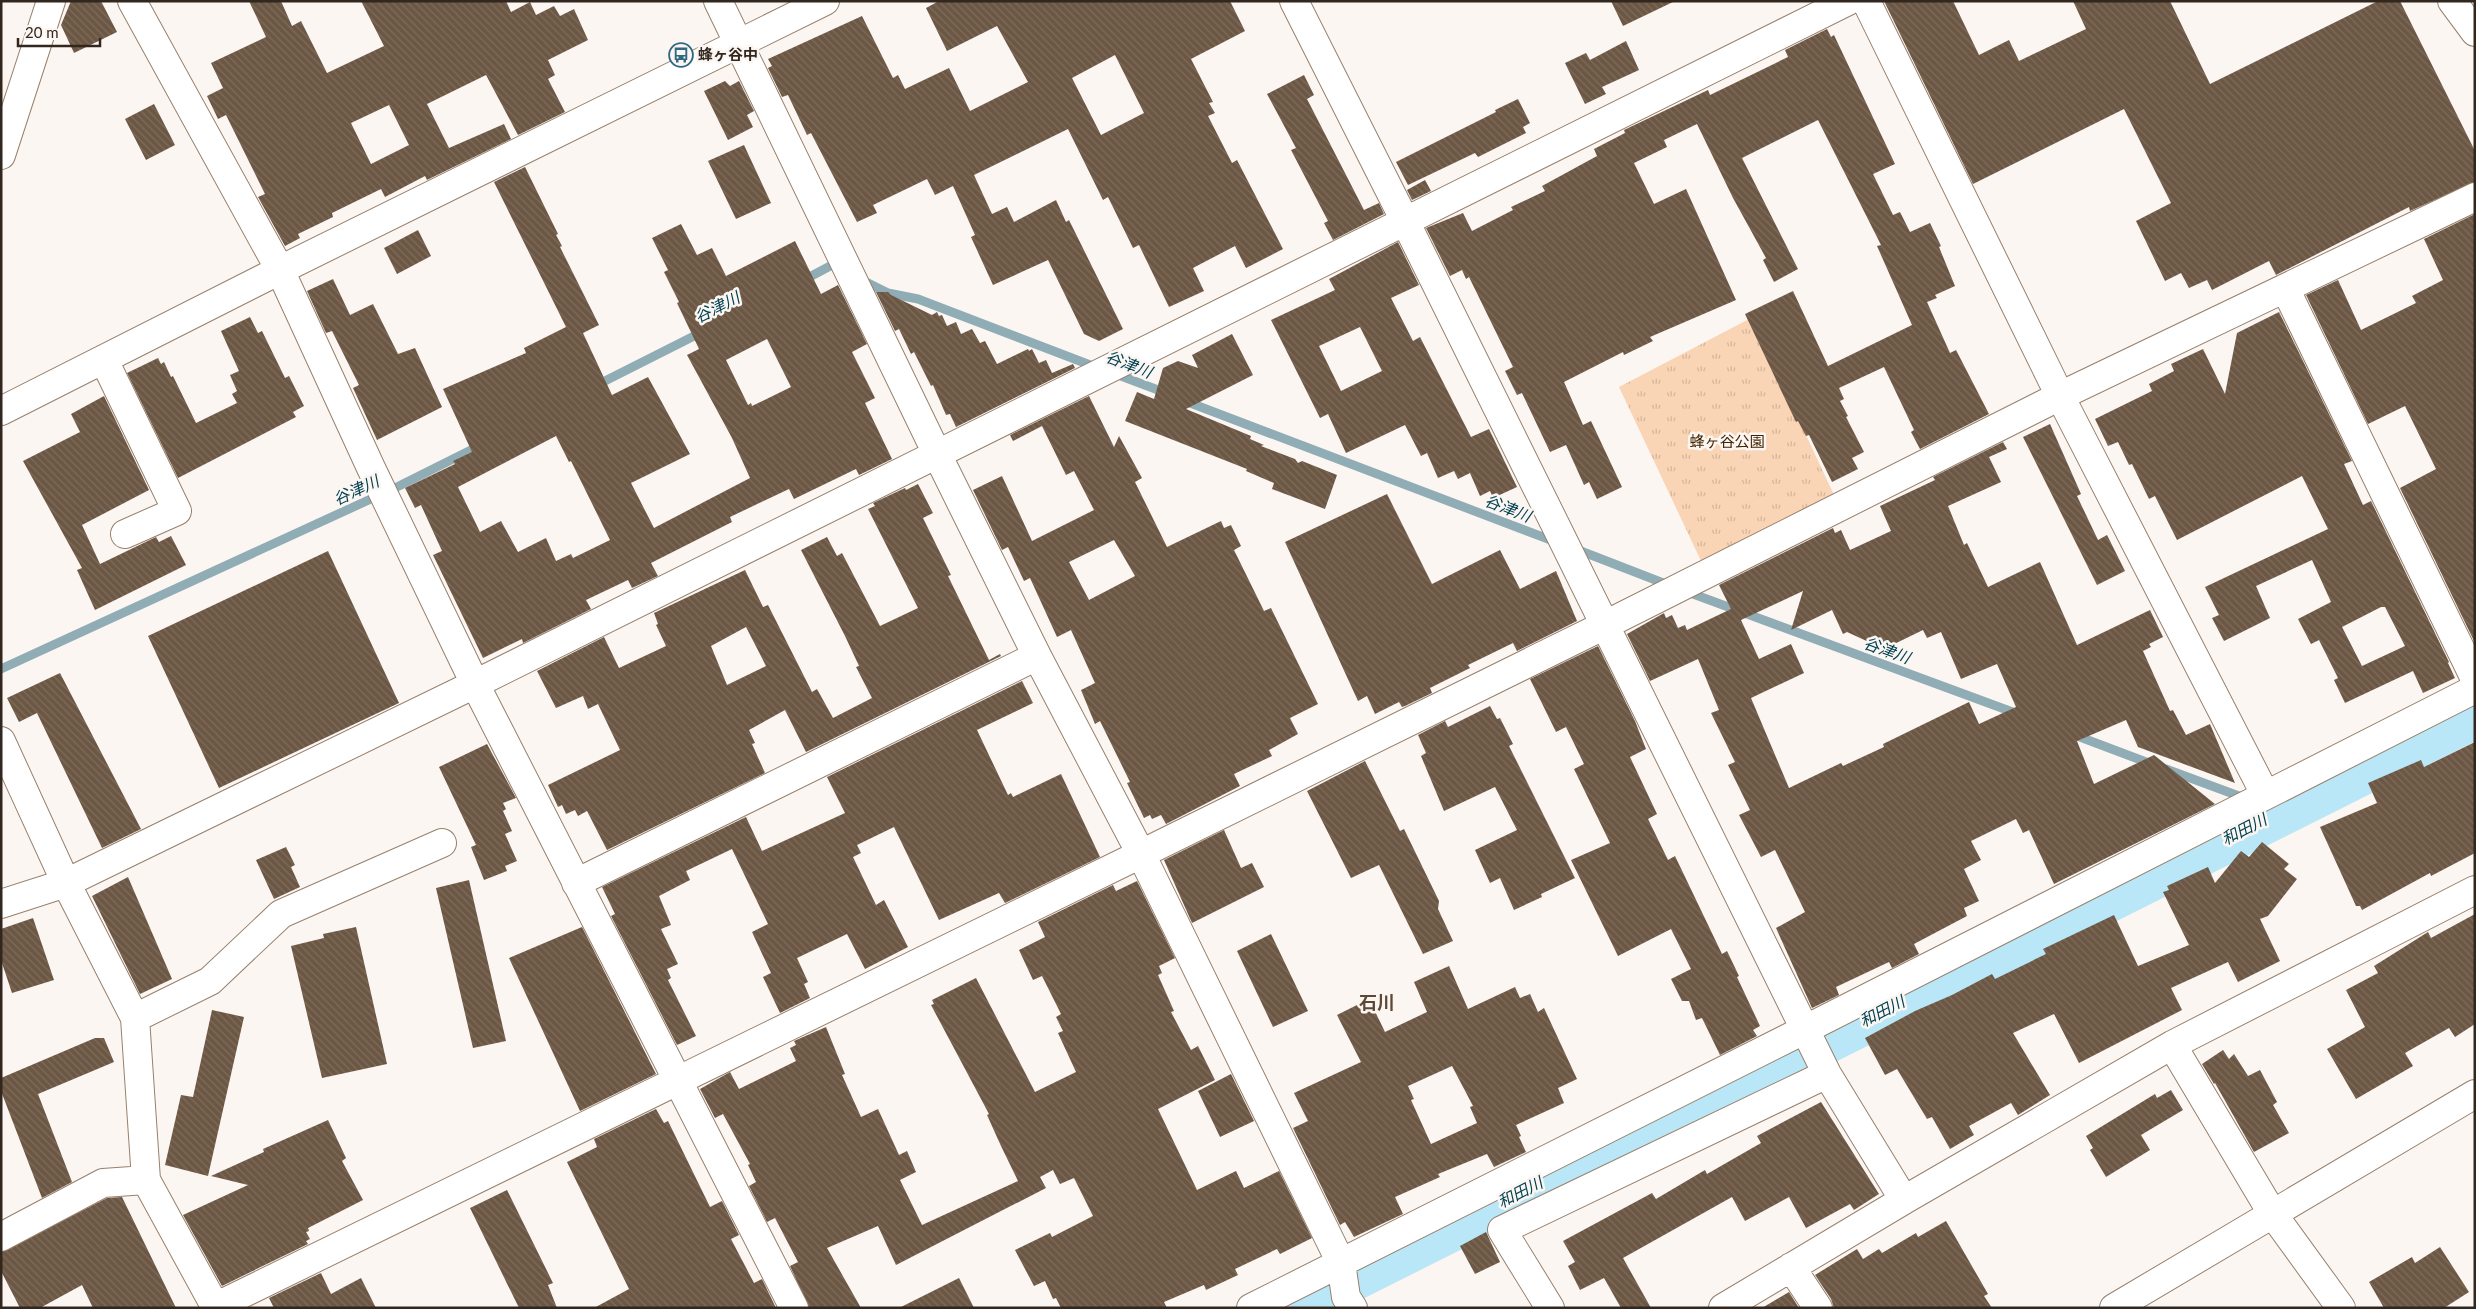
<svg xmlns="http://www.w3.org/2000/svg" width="2476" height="1309" font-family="Lato,'Noto Sans JP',sans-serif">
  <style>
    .grass { fill: url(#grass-tufts) }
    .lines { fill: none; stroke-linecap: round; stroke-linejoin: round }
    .stream { stroke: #90adb6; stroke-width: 9 }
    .river { stroke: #b9e7f7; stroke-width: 49 }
    .building { fill: url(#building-back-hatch); fill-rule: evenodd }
    .minor-casing { stroke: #97806c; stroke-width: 30 }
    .minor { stroke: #fff; stroke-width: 28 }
    .labels { text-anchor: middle; stroke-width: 5; stroke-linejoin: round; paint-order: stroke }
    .poi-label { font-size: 15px; font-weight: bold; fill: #31271f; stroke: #fcf6f2; text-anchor: start }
    .park-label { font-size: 15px; fill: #422403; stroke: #fcf6f2 }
    .water-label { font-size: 16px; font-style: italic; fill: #014252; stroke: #fcf6f2 }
    .quarter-label { font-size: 18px; font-weight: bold; fill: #5d4836; stroke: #fcf6f2 }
  </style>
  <defs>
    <pattern id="grass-tufts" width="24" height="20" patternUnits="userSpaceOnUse" patternTransform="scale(1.25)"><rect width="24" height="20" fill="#f9d4b5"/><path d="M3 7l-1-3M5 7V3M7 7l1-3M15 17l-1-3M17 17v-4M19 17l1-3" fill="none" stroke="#d6b69b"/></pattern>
    <pattern id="building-back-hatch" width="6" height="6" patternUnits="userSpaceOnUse" patternTransform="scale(1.25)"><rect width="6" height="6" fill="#6c5744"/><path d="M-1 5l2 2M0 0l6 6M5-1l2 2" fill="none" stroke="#7d6c5c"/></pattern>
  </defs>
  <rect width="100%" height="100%" fill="#fcf6f2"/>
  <!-- grass -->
  <path class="grass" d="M1751,318L1835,497L1702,563L1619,387Z"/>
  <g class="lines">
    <!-- stream -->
    <path class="stream" d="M860,279L888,293L918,299L1098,368
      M802,281L832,265L842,270
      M1113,373L1166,393
      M595,386L704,331
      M1185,401L1556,542
      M1573,548L1671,586
      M1685,591L2018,714
      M1,669L399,486L481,445
      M2072,734L2154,765
      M2166,769L2247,799
      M2262,805L2282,812"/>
    <!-- river -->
    <path class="river" d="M1290,1308L2475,714"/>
  </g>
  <!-- building -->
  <path class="building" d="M71,1H101L117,32L74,53L61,25Z
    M249,1H281L292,26L301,21L327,73L384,46L361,1H506L511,12L530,2L536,15L554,6L560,16L574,9L588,40L548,60L555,75L548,79L565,112L518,135L486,75L427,104L449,148L504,124L511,139L427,180L425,176L385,197L381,189L332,213L333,217L298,234L300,238L285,246L258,197L265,194L226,115L218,119L207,96L223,88L211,63L266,37ZM389,105L409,145L371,164L351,123Z
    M939,1H1230L1245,31L1191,59L1213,102L1209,103L1215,113L1208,116L1232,163L1237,160L1283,249L1246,268L1235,246L1193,268L1204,291L1169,307L1139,245L1133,248L1108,197L1103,200L1068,129L974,175L992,214L1007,207L1014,222L1056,200L1066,222L1069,220L1123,329L1099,341L1084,334L1048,260L993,285L971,237L975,235L953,186L935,195L927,179L873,205L877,213L857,222L811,133L807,135L788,95L782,97L768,68L772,66L768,59L862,16L893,78L898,75L905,89L949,68L970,111L1028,82L997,26L947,51L926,8ZM1115,55L1144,113L1101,135L1072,78Z
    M1611,1H1675L1623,26Z
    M1884,1H1953L1979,55L2009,40L2019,61L2086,29L2073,1H2170L2210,84L2378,1H2400L2475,151V182L2410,211L2409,207L2276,275L2269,261L2212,290L2207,280L2189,288L2181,273L2165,281L2136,221L2171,203L2124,109L1973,184Z
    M1827,29L1831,37L1834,35L1895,164L1873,174L1893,215L1900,212L1910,232L1930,223L1941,246L1939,247L1955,286L1935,295L1937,298L1927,302L1950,353L1956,350L1989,414L1920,449L1911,432L1914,430L1884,367L1839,388L1844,399L1840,401L1848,416L1846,417L1864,452L1852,458L1858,469L1832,482L1809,435L1806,436L1798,421L1796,422L1745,314L1793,291L1828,366L1912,325L1877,246L1881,245L1818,120L1742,158L1798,269L1774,282L1763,260L1766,258L1733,198L1697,124L1664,140L1667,147L1634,163L1654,204L1686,189L1736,300L1650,337L1653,341L1624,355L1623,352L1564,382L1583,425L1591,421L1622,487L1597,499L1589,482L1584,485L1566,445L1550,452L1522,393L1517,395L1505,371L1513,367L1469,277L1466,279L1462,270L1450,276L1426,228L1463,213L1472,231L1513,210L1511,207L1545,191L1542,186L1597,156L1594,149L1625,133L1624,130L1708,90L1710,95L1788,57L1785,50Z
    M1626,41L1639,70L1602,87L1606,94L1585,104L1565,63L1586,53L1590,60Z
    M1304,75L1314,95L1307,99L1364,210L1379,203L1384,214L1333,240L1324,223L1328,221L1291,150L1296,148L1267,94Z
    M725,81L730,86L739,81L754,111L747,115L753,127L728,140L704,91Z
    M1518,99L1530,123L1523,127L1526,133L1478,157L1475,153L1408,185L1396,162L1496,112L1495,110Z
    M154,104L175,145L146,160L125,119Z
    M744,145L771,203L736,219L708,161Z
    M525,167L558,234L556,235L562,246L560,247L599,325L583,333L612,395L648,377L690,454L631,483L654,528L750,478L732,438L687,355L699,349L677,303L679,302L664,272L668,270L652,238L681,224L697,255L712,248L726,276L795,241L821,294L838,285L867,344L852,352L875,398L865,403L892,459L859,475L856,469L794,499L789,489L730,517L732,522L651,563L658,576L632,588L628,580L586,600L591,609L523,643L522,639L483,658L433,555L442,551L421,505L415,508L405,488L455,464L453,461L472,452L443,389L526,353L524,348L566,327L494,182ZM767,339L791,387L752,406L751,403L748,405L726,360ZM556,436L569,462L571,461L610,540L573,558L571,554L556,561L546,538L518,552L501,521L480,532L458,487Z
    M1425,180L1431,191L1412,200L1407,190Z
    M2475,214V643L2400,488L2436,469L2405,406L2368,424L2306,295L2338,280L2361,330L2416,303L2412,296L2443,280L2424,239Z
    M418,230L431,256L397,274L384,248Z
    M1398,242L1419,285L1391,298L1413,341L1420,337L1471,437L1489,429L1517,487L1493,498L1490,491L1480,496L1470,473L1458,479L1454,471L1438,478L1427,453L1421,456L1405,425L1346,453L1328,414L1320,418L1271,320L1335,290L1329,279ZM1360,327L1382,371L1341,391L1319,346Z
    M333,279L350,315L373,304L398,354L415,348L442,407L377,440L353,388L359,385L332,331L326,333L307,291Z
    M876,292H888L891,295L932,315L937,312L939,316L942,315L947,326L956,322L961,334L972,329L980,343L985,341L997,364L1028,349L1029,351L1032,349L1039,363L1046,360L1052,373L1073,364L1075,368L956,427L950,414L946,415L933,385L931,386L914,352L911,354L899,329L895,331Z
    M2279,312L2352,461L2344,464L2363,505L2371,501L2449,662L2448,663L2455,678L2423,693L2413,671L2345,703L2334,680L2338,678L2319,640L2311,644L2298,619L2331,602L2312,560L2256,586L2270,618L2224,641L2212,618L2219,615L2205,587L2328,529L2302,476L2177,540L2155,496L2149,499L2132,464L2129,465L2118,442L2108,446L2095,419L2152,391L2149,384L2174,371L2171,364L2203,349L2225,394L2237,333ZM2381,607H2385L2405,646L2362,666L2342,627Z
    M250,317L258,333L262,331L285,378L289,376L304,406L293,412L296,417L178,478L127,373L158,358L161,364L164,362L171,377L173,376L196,423L237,403L232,394L237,391L230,375L239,371L221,331Z
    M1232,334L1253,375L1186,409L1251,436L1250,439L1264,445L1261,446L1295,459L1298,463L1302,461L1337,475L1325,509L1272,489L1274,483L1246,471L1247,469L1125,421L1137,392L1154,399L1163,368L1178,361L1198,368L1192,355Z
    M104,396L149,490L82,525L100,564L156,537L159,542L171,536L186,565L95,610L77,570L82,568L23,461L80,432L71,414Z
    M1089,396L1114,447L1119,436L1142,478L1135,482L1167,547L1221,521L1224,528L1231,525L1241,546L1234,550L1264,611L1271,608L1318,704L1290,718L1298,734L1269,750L1272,756L1234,774L1240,786L1166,824L1161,815L1152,819L1150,815L1144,818L1127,783L1130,782L1100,721L1095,724L1081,690L1095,683L1071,630L1057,637L1030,578L1024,581L1008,547L1002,550L973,490L1002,476L1032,541L1094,510L1074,471L1066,475L1042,426L1013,441L1010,435ZM1114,540L1135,576L1089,600L1069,562Z
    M2050,424L2081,494L2077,496L2098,540L2107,535L2125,571L2097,585L2023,437Z
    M2003,442L2007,449L1989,457L2001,482L1948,506L1964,545L1967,543L1988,587L2040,562L2077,645L2150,610L2163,637L2149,644L2151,647L2143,651L2170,711L2173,710L2186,735L2210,724L2235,783L2138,747L2126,720L2077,741L2094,784L2154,755L2215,804L2054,884L2029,830L2023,833L2016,819L1971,841L1981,860L1964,869L1979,901L1964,908L1967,916L1914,944L1919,954L1892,968L1889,962L1836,987L1839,995L1812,1008L1776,928L1805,912L1775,850L1761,857L1739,815L1750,810L1728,765L1735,762L1711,713L1719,710L1698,659L1650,681L1627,634L1664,613L1666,618L1672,615L1678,628L1685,625L1687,630L1731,609L1719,585L1833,528L1835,533L1841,530L1850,550L1891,531L1880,506L1935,480L1933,477ZM1803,591L1791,630L1832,610L1843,634L1847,632L1884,649L1923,630L1927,638L1941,632L1961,679L1997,664L2016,707L1979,724L1969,702L1883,744L1884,747L1843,766L1841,763L1789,788L1751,698L1804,673L1791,644L1759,659L1741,620Z
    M918,484L933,513L923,518L951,575L948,576L989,660L1000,654L1001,656L806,752L785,710L749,730L755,743L752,744L765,773L607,850L587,811L578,816L575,810L566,814L562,805L558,807L548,785L620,750L598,704L588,709L583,696L556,708L537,671L604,637L619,668L666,646L656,625L658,624L654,613L745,570L763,607L768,605L812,692L817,689L833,718L872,698L856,667L859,666L845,636L801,550L827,537L837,556L842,553L880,626L918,608L868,509L875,506L873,503L905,488L906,490ZM746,627L766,666L727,685L711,646Z
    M1387,494L1432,584L1500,550L1520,589L1556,571L1577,621L1517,651L1513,643L1468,665L1470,668L1430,688L1432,693L1405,706L1402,707L1399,702L1375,714L1367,696L1358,701L1285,542Z
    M328,551L399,703L219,788L148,636Z
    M1598,646L1635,721L1646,749L1630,757L1657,814L1648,819L1668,860L1675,856L1722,954L1727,951L1739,976L1737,977L1760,1026L1753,1030L1757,1036L1720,1055L1702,1018L1696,1020L1689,1001H1682L1671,979L1691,969L1671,929L1618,956L1571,860L1610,843L1574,769L1584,764L1566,727L1556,732L1530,679Z
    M60,673L141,829L102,848L37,713L19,722L7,698Z
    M1022,681L1033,703L977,730L1008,795L1011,793L1013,797L1061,774L1100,857L1005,903L999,893L939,920L894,827L857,845L861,853L853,857L876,905L884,900L908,947L865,969L847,934L797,958L808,982L804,984L810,998L780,1013L763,977L771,973L752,932L768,924L732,849L686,871L690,880L659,896L671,925L661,929L678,964L667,969L671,978L668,980L696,1036L677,1045L611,916L615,914L602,887L746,817L762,851L845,813L827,777Z
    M1490,706L1497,719L1500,718L1513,744L1509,746L1575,878L1541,894L1542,897L1514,910L1500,878L1490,883L1475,850L1517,830L1495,787L1444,811L1421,756L1426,753L1418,735L1445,721L1448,727Z
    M2475,742V853L2431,876L2430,873L2362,910L2360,906H2356L2320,827L2377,803L2368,783L2421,760L2424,767Z
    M487,744L516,798L503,803L506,809L503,811L512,831L505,834L517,861L505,866L507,871L484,880L471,847L476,845L439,767Z
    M1365,761L1400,831L1404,829L1439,901L1438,909L1453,941L1423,954L1379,865L1351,878L1307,791Z
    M1224,830L1241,868L1252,863L1264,887L1192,923L1164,860Z
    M2262,842L2289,864L2284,869L2297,879L2268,916L2260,919L2280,961L2238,982L2228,962L2171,988L2182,1010L2079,1063L2054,1014L2013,1033L2050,1095L2018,1115L2011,1103L1969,1126L1974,1135L1950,1149L1932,1117L1927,1119L1897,1069L1885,1075L1865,1038L1915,1011L1952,995L1992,974L1995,979L2046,954L2043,949L2114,915L2138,966L2189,945L2163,892L2169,890L2167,886L2208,867L2215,883L2241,851L2249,857Z
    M286,847L295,865L291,867L300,887L274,899L256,860Z
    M128,877L172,979L140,994L92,896Z
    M469,880L506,1041L473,1048L436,888Z
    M1137,881L1175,958L1159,966L1162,973L1158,975L1174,1011L1171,1012L1191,1050L1198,1046L1215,1080L1158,1109L1197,1190L1236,1171L1244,1188L1279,1171L1312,1238L1280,1254L1277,1249L1235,1269L1238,1275L1206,1290L1204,1285L1164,1302L1167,1308H1061L1056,1298L1053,1299L1045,1281L1034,1286L1015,1250L1050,1233L1052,1237L1093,1216L1074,1178L1060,1184L1053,1170L1040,1177L1046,1188L896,1265L878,1226L827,1248L861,1308H809L790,1266L798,1262L787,1241L775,1218L767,1222L749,1186L756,1182L748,1165L750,1164L723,1114L715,1118L700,1089L730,1072L739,1089L796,1061L790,1048L796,1045L794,1041L826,1027L845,1074L842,1075L861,1117L878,1109L899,1155L907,1151L916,1172L900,1180L922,1225L1018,1181L1001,1146L987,1115L989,1114L931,1005L934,1004L932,1000L976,978L1035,1092L1076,1072L1058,1033L1063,1031L1056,1017L1061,1014L1042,976L1033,980L1019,950L1045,937L1038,922L1113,885L1116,891Z
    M2475,914V1024L2455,1037L2449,1028L2405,1053L2413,1066L2356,1099L2327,1049L2365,1027L2346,990L2378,973L2374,966L2428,932L2431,938Z
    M33,918L54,980L12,993L1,960V929Z
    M356,927L387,1064L322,1078L291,946L324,938L323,934Z
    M582,927L656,1074L580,1111L509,958Z
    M1271,934L1308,1011L1273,1027L1237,951Z
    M1449,966L1468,1009L1515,987L1520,998L1530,994L1538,1012L1544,1008L1577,1079L1558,1088L1564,1103L1516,1125L1521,1136L1519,1137L1526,1152L1494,1167L1487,1154L1438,1174L1440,1177L1395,1197L1403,1214L1354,1237L1345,1222L1340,1225L1293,1128L1308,1121L1294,1093L1361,1062L1337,1015L1369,999L1385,1032L1427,1012L1414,982ZM1452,1066L1473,1106L1470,1107L1477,1123L1431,1144L1411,1100L1414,1099L1408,1086Z
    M212,1010L244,1017L208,1176L165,1165L181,1095L193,1097Z
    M95,1038H104L114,1062L38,1094L72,1182L42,1198L1,1091V1078Z
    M2223,1050L2229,1059L2234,1054L2248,1076L2260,1070L2277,1102L2273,1105L2289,1133L2254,1152L2215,1083L2214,1084L2202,1064Z
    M1231,1074L1254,1121L1220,1137L1198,1091Z
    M2171,1090L2183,1110L2141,1135L2150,1150L2106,1177L2090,1150L2093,1148L2086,1136L2155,1094L2157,1098Z
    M1821,1102L1879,1194L1854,1210L1850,1204L1806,1228L1789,1197L1745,1221L1732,1197L1623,1258L1651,1308H1621L1604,1278L1580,1290L1568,1266L1575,1262L1563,1241L1652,1193L1656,1199L1705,1170L1707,1174L1761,1143L1757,1136Z
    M656,1109L664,1123L668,1121L710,1207L722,1201L739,1235L731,1239L754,1283L762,1279L776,1308H594L629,1289L567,1162L597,1147L594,1139Z
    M328,1120L346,1158L342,1161L363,1200L308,1228L309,1231L306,1232L310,1239L306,1241L308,1244L222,1286L183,1215L248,1185L211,1176L264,1152L263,1149Z
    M507,1190L553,1283L548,1285L557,1308H519L470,1208Z
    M122,1197L176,1308H93L82,1285L40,1308H20L1,1271V1252L107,1198Z
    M1946,1221L1988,1294L1984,1296L1992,1308H1834L1831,1299L1815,1275L1857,1249L1863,1259L1879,1249L1882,1253L1916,1233L1918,1237Z
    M1486,1232L1500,1262L1475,1274L1460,1246Z
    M2440,1247L2469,1292L2444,1308H2384L2369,1282L2412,1257L2415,1263Z
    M321,1273L331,1294L361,1278L376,1308H274L269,1298Z
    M959,1278L974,1308H899Z
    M1789,1292L1799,1308H1762Z"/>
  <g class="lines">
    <!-- minor casing -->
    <g class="minor-casing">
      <path id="minor" d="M132,1L280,270L371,468L475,684L794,1308
        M718,1L937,454L1037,656L1141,854L1341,1263L1346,1297L1353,1308
        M1294,1L1406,223L1827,1074L1904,1200L2172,1045L2475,890
        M1866,1L2060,396L2265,794
        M2452,1L2475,32
        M1,155L51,1
        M2285,288L2475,679
        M104,360L177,511L125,534
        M1,411L280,270L825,1
        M1,741L66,883L135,1018L146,1180L216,1308
        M576,883L1037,656
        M1,904L66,883L475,684L1848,1
        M135,1018L210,981L281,914L442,843
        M2172,1045L2272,1213L2341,1308
        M1,1237L103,1183L146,1180
        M1791,1267L1818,1308
        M213,1308L1141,854L1605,625L2060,396L2475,197
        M1251,1308L1806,1029L2475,689
        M1550,1308L1502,1230L1827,1074
        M1723,1308L1904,1200
        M2114,1308L2475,1094"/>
    </g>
    <!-- minor -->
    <use href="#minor" class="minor"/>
  </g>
  <!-- icons -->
  <defs>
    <g id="bus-ring" transform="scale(1.25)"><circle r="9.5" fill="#fcf6f2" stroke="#306982" stroke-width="1.5"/><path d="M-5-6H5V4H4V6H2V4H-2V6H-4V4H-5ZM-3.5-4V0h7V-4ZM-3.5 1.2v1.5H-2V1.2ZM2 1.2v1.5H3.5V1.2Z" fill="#306982"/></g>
  </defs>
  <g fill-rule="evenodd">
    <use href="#bus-ring" x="681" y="55"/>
  </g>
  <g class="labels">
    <!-- poi labels -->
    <g class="poi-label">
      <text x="698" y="60">蜂ヶ谷中</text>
    </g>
    <!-- park labels -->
    <g class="park-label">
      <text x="1727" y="447">蜂ヶ谷公園</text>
    </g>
    <!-- water labels -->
    <g class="water-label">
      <text transform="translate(717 307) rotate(-27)" y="6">谷津川</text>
      <text transform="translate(1129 364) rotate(21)" y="6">谷津川</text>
      <text transform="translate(356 490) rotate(-25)" y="6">谷津川</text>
      <text transform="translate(1508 508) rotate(21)" y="6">谷津川</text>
      <text transform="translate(1887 650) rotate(20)" y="6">谷津川</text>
      <text transform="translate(2244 829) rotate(-27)" y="6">和田川</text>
      <text transform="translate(1882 1011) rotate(-27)" y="6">和田川</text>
      <text transform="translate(1520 1192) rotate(-27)" y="6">和田川</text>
    </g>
    <!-- quarter labels -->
    <g class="quarter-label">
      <text x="1377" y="1009">石川</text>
    </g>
  </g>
  <!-- border -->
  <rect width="2476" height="1309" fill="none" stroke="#31271f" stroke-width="5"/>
  <!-- scale -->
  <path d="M18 38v8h82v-8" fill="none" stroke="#31271f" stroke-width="2.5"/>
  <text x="25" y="38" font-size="15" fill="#31271f" stroke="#fcf6f2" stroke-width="4" paint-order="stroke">20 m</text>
</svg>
